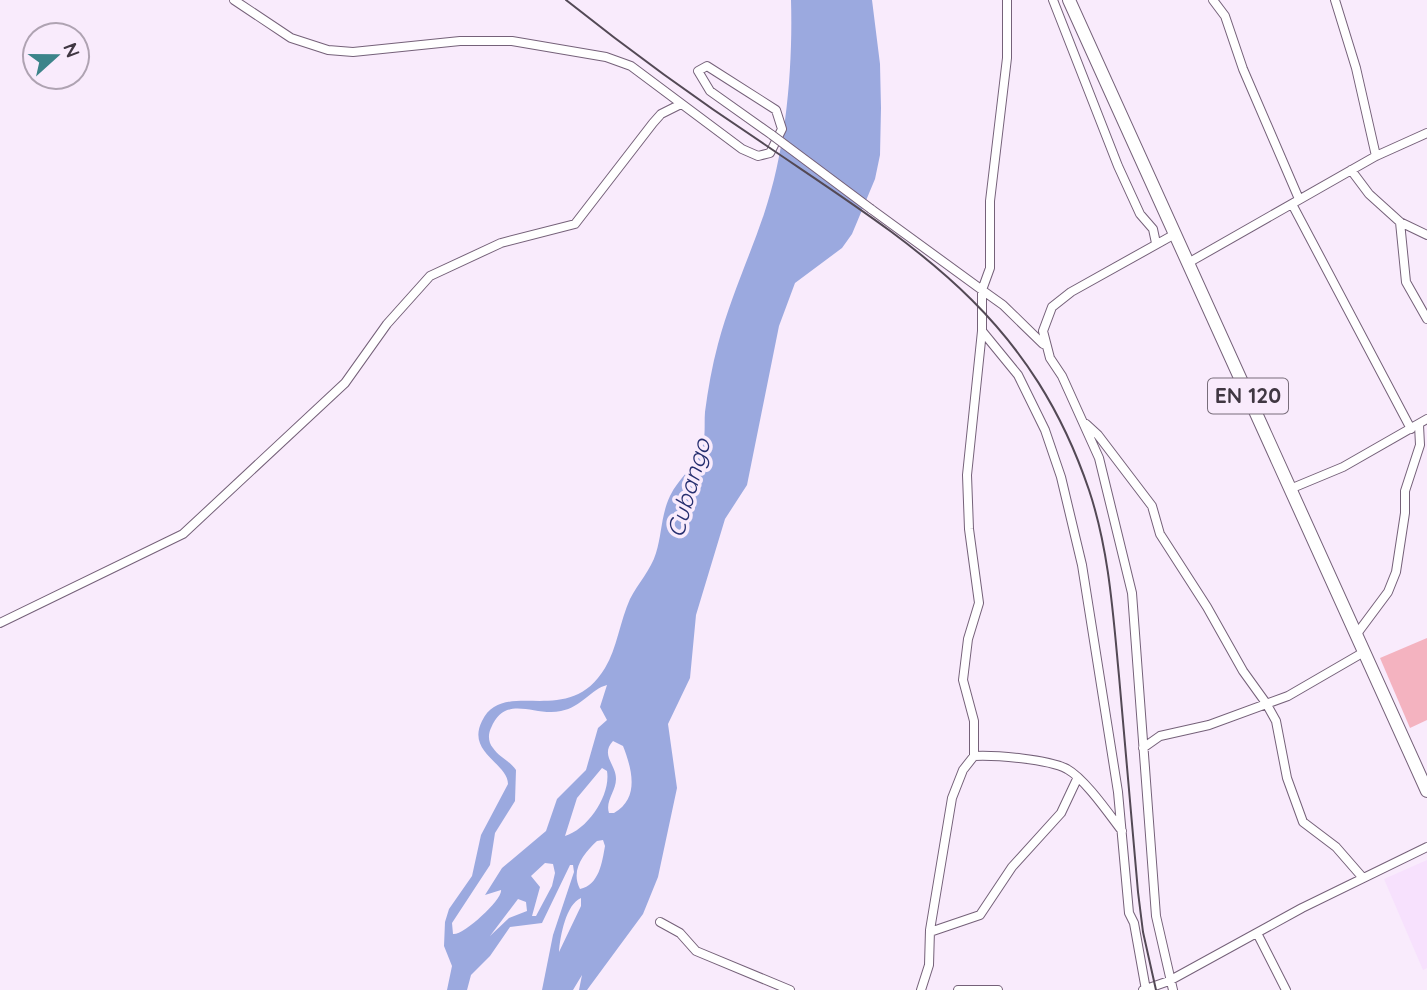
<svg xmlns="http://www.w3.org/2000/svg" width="1427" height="990" font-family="Quicksand,sans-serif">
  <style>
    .built { fill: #f7e1fd }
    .green { fill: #f4b3c0 }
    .water { fill: #9ba9df; fill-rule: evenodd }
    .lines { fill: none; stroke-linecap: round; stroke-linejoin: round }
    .minor-casing { stroke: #756179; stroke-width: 10 }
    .primary-casing { stroke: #756179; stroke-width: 14 }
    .minor { stroke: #fff; stroke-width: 8 }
    .primary { stroke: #fff; stroke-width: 12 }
    .rail { stroke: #534955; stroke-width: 2 }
    .minor-bridge-casing { stroke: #756179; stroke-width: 10; stroke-linecap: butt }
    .minor-bridge { stroke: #fff; stroke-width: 8 }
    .labels { text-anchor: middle; stroke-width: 7; stroke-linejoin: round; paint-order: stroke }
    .shield { fill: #f9ebfc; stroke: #786d7a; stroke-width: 2 }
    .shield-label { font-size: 21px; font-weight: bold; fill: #403742 }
    .water-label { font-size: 24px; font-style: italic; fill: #262f6f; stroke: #f9ebfc }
  </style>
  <rect width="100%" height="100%" fill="#f9ebfc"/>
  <!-- built -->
  <path class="built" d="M1427,860V968L1423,970L1384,879Z"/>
  <!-- green -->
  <path class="green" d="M1427,638V720L1410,728L1380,658Z"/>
  <!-- water -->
  <path class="water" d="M791,0H872L880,64L881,108L880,155L875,179L852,234L842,248L795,283L779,326L747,485L725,519L696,615L690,678L668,724L677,788L658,877L643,914L587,990H579L582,975L573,990H542L553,935L574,872L573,865H570L542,923L510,927L490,956L471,975L467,990H447L452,966L444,946L445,922L449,909L472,876L481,835L508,784C508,763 466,753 482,721C504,676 568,730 605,668C617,648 620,621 630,599C638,583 651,570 656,553C662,534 661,515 670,496C678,479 695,467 702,448C706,437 704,423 705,412C708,389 712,366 718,344C730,299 749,258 764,214C786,150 793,68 791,0ZM607,685L600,707L607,720L598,728L586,770L557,799L546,831L502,868L485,895L501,890C503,899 463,936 453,934L452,923L490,865L495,833L515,801L516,770C510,761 499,757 493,748C488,742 488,734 491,728C506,693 534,717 561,711C582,707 591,689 607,685ZM613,741L623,746C632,769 640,798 614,813H609C605,801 616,791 616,779C616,764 600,755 613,741ZM602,768L607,771C611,795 588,829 565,836L577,798ZM603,840L605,846C602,863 599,885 580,889C570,870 584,853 597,841ZM545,863L553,864L555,873L552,886L536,916H532L540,887L531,876ZM581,898V906L559,952C560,937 566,904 581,898ZM518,899L526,902L527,911L509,918L490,936Z"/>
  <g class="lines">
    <!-- minor casing -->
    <g class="minor-casing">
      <path id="minor" d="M234,0L291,38L328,50L353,52L460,41H512L606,57L631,66L742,149L758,156L770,153L782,129L776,110L707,66L698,71L710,91L772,135
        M1007,0V58L990,201V268L982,290L1003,305L1043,344
        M1053,0L1118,166L1140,214L1153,229L1156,243
        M1213,0L1225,16L1243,69L1299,199
        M1335,0L1356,68L1376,156
        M1351,170L1369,194L1400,222L1427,235
        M1292,204L1411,429
        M871,209L982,290V331L1018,375L1045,430L1061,477L1082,565L1118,792L1129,913L1134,923L1146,990
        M1400,222L1406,282L1427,319
        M1188,263L1376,156L1427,133
        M982,331L967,475L969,529L979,603L968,639L963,680L974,721V756C996,755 1048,759 1067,769C1085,779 1109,814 1122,831
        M1086,424L1098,435L1152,506L1160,534L1207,607L1243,671L1266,703L1276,721L1287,778L1303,822L1336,847L1363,878
        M1290,489L1343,467L1427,419
        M0,623L183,534L345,383L387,324L430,276L501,243L575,224L653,123L661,114L681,104
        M1356,635L1388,592L1396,572L1405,513V491L1420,445L1419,425
        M1143,748L1160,736L1209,725L1288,696L1364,652
        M660,922L680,933L696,951L790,990
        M930,932L980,915L1012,867L1061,813L1077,779
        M1257,933L1286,990
        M921,990L929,965L930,930L952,798L963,770L974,756
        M958,990H998
        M1143,990L1169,981L1302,908L1427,847
        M1173,990L1156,916L1132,593L1099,458L1062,376L1050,358L1043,331L1052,307L1071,292L1175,234"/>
    </g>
    <!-- primary casing -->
    <g class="primary-casing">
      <path id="primary" d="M1069,0L1427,791"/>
    </g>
    <!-- minor -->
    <use href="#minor" class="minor"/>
    <!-- primary -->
    <use href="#primary" class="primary"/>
    <!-- rail -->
    <path class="rail" d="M566,0C630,51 696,99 764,144C911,244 1028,311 1089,490C1109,550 1113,613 1119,676C1125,748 1132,820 1138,892L1143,932L1156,990"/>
    <!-- minor-bridge casing -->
    <g class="minor-bridge-casing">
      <path id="minor-bridge" d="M772,135L871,209"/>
    </g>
    <!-- minor-bridge -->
    <use href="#minor-bridge" class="minor-bridge"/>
  </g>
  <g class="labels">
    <!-- shield labels -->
    <rect class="shield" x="1208" y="378.5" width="80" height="35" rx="5"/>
    <g class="shield-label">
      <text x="1248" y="403">EN 120</text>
    </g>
    <!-- water labels -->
    <g class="water-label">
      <text transform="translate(689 488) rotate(-74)" y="8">Cubango</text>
    </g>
  </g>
  <!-- north arrow -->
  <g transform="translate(56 56) rotate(69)"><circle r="33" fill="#f9ebfc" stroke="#afa3b2" stroke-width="2"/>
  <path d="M0-5L12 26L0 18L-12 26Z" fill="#3c848a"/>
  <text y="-10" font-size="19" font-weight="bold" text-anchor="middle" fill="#403742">N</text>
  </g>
</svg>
